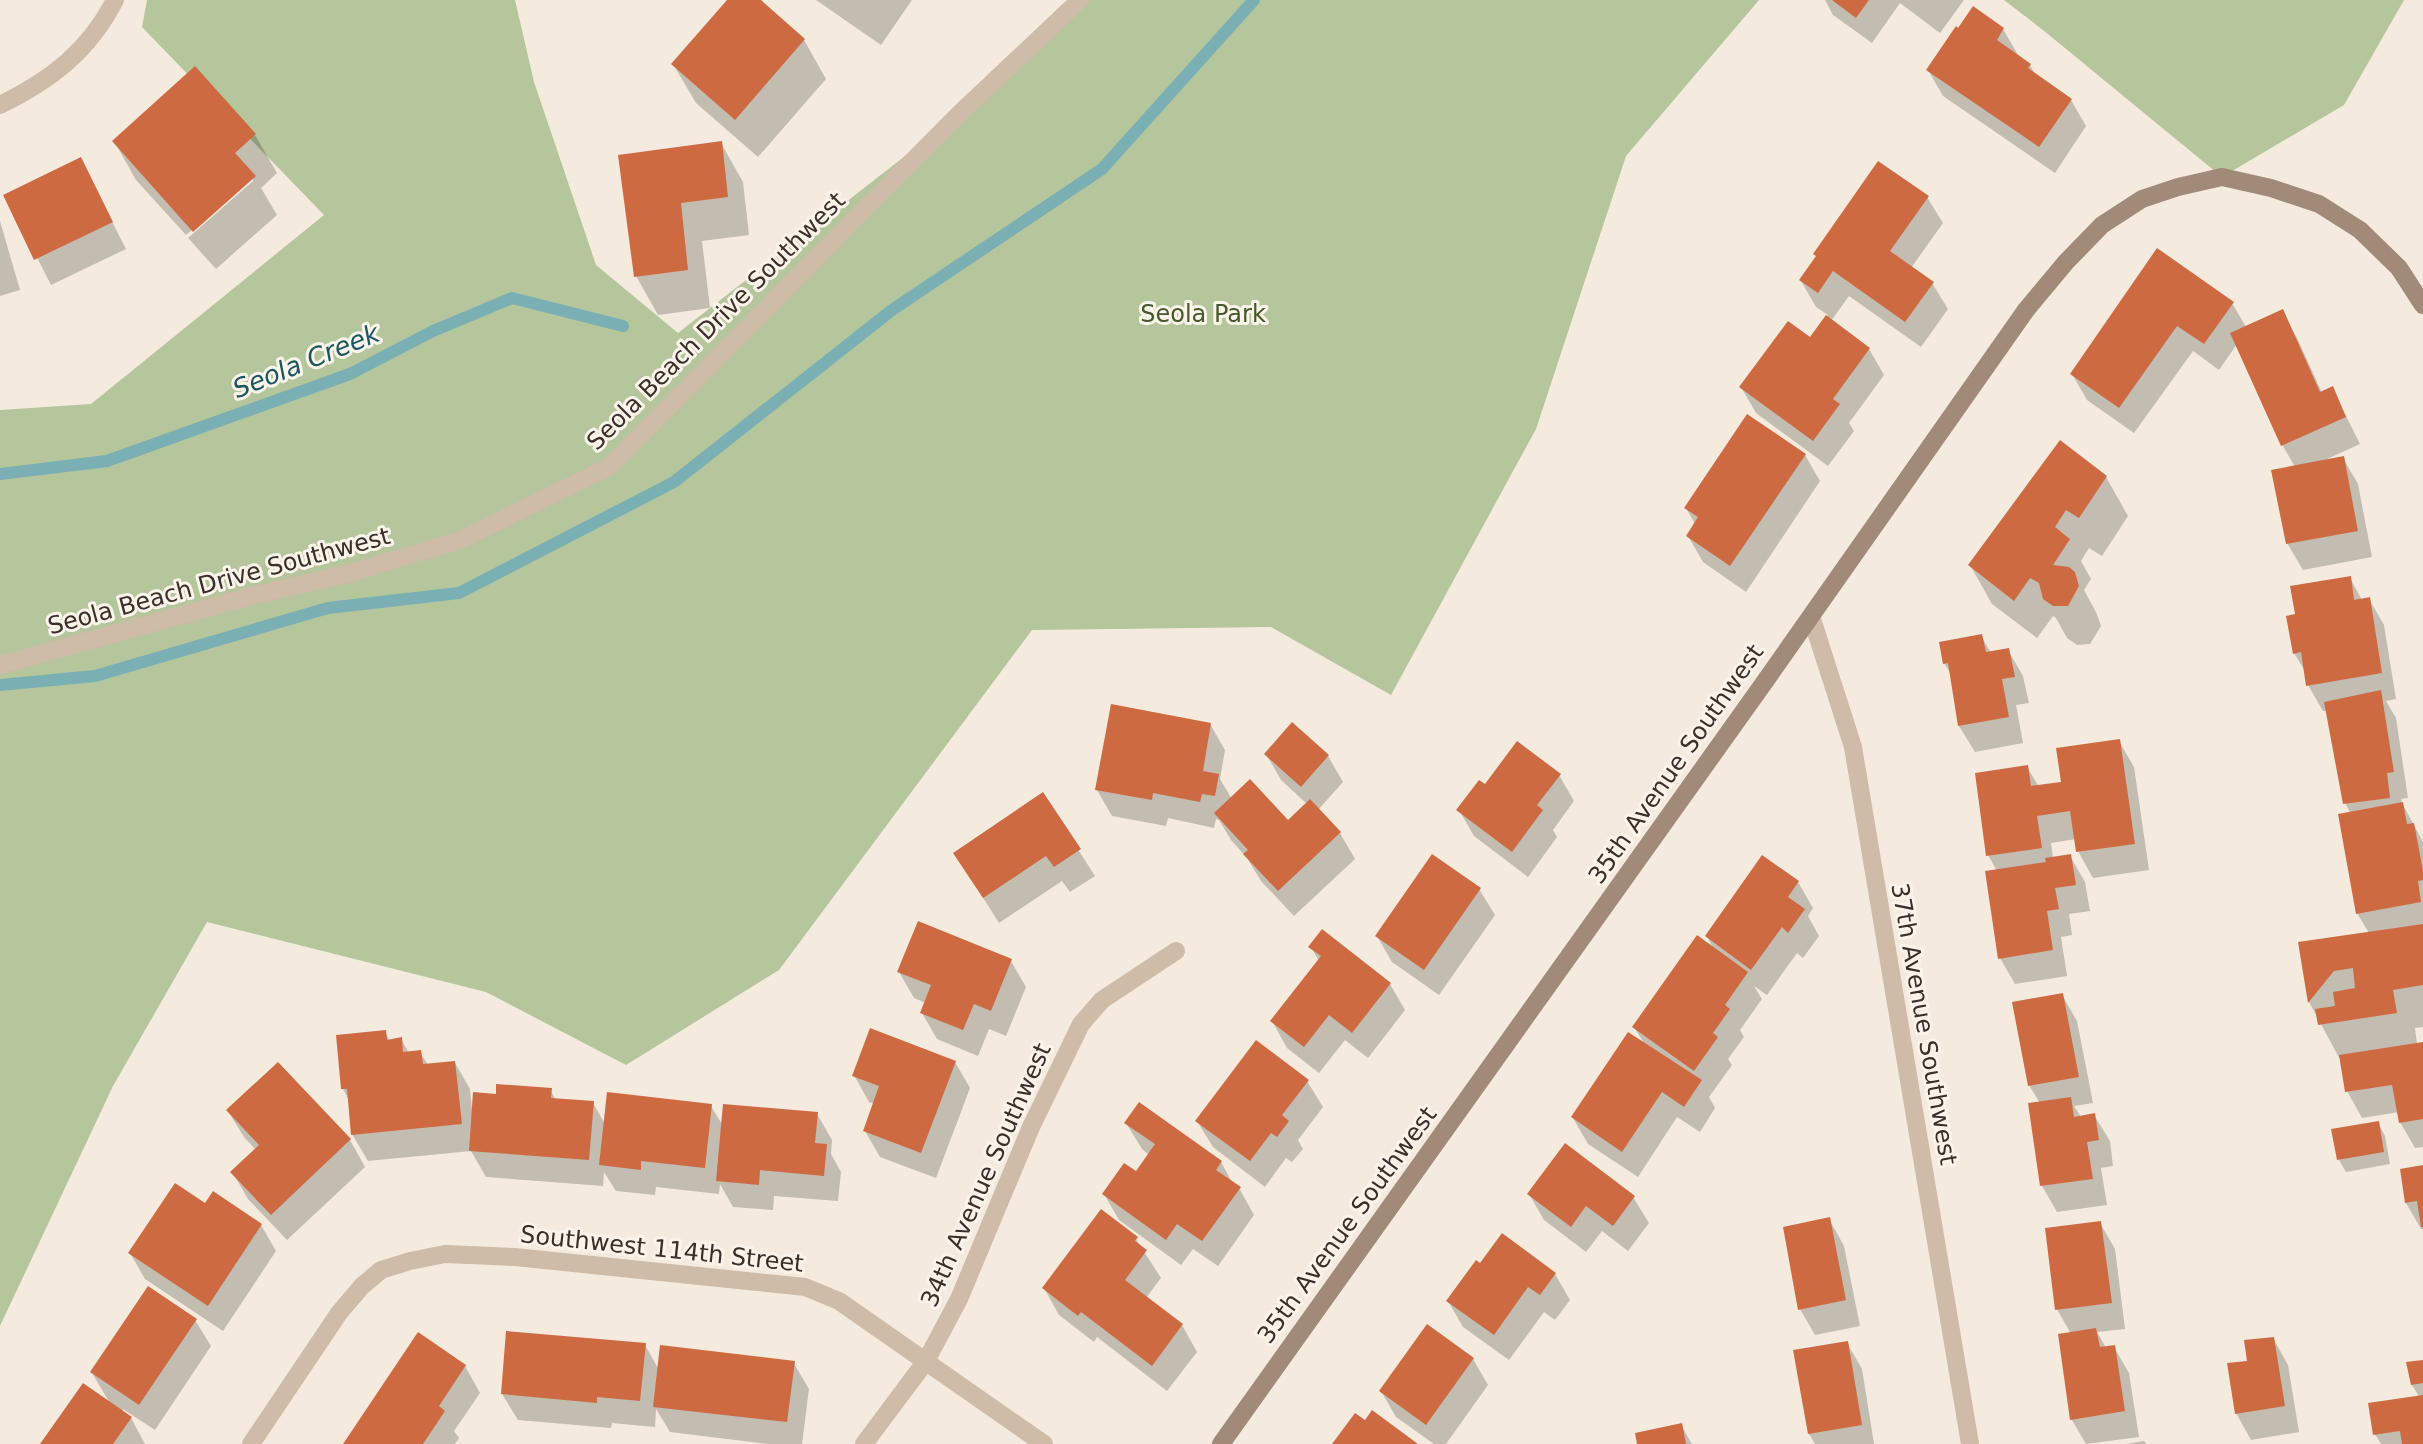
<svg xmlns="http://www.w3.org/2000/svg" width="2423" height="1444" font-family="'DejaVu Sans',sans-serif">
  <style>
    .green { fill: #b5c59c }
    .shadow { fill: #0003 }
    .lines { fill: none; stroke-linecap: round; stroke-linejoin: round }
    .stream { stroke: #7aafb4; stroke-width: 12 }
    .building { fill: #ce6a42 }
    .street { stroke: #cebba8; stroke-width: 18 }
    .secondary { stroke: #a28a79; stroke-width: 18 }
    .labels { text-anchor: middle; stroke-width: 6; stroke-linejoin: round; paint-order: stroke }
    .park-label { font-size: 24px; fill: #475a2b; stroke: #fbf4eb }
    .street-label { font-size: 24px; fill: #3a2f29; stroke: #fbf4eb }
    .water-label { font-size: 26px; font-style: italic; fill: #1b575f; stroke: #fbf4eb }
  </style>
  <rect width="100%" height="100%" fill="#f4ebde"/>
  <!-- green -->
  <path class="green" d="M147,0H515L534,82L596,265L678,333L959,114L1073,0H1759L1626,156L1536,429L1391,695L1271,627L1032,630L779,970L626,1065L486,992L207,922L113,1086L0,1326V410L91,404L324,215L142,27Z
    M2004,0H2404L2344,105L2222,177L2043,30Z"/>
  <!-- shadow -->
  <path class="shadow" d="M730,0H758L804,40L826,79L758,157L696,103L673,64Z
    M816,0H912L881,45Z
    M1825,0H1964L1940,33L1900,3L1872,43L1833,15Z
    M2003,29L2018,55L2030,65L2036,76L2071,100L2086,126L2055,173L1943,96L1928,70Z
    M255,135L277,173L261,188L277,215L216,269L188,238L253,181V176L186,235L136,180L114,141Z
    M721,143L743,182L749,235L702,241L710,308L658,315L636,276L620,157Z
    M80,159L126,249L51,285L5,195Z
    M1927,197L1943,223L1911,268L1932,283L1948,309L1921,347L1849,296L1831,321L1869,349L1884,375L1849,423L1854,431L1828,466L1756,413L1741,387L1810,340L1828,315L1816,307L1801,281Z
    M0,221L20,290L0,296Z
    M2158,251L2232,303L2246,327L2282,312L2297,338L2322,393L2332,388L2360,444L2325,460L2343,458L2358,484L2372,557L2303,570L2287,543L2295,467L2283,446L2237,344L2219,370L2193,351L2134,433L2087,400L2072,374Z
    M1805,455L1820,481L1746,592L1703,562L1688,536L1695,524L1686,508Z
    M2106,477L2128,516L2102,556L2089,548L2081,561L2091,579L2084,590L2096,612L2101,626L2090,644L2077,645L2067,638L2056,618L2053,616L2037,638L1992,604L1970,565Z
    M2350,578L2362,600L2369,599L2384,625L2396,699L2386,701L2396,718L2408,798L2401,799L2402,803L2423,842V1027L2415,1028L2417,1044L2423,1043V1147L2415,1148L2400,1122L2399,1112L2362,1118L2347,1091L2342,1063L2309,1002L2300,943L2369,933L2357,913L2351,814L2345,803L2327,711H2323L2308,685L2306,673L2294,653L2297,615Z
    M1981,636L1991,653L2008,650L2023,676L2029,703L2016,705L2023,743L1975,752L1959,726L1952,676L1944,663Z
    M1210,724L1225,750L1220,779L1232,799L1288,822L1307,804L1281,780L1266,754L1328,756L1343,782L1318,810L1340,833L1355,859L1294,916L1261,881L1247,858L1231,840L1219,820L1216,819L1214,828L1168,818L1166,826L1112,816L1097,790Z
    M2119,741L2134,767L2149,870L2093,878L2078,851L2076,839L2051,843L2053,858L2070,856L2085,882L2090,911L2069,914L2072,935L2061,937L2067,976L2015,984L2000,958L1997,871L1988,855L2027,767L2039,787L2063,784Z
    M1559,775L1574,801L1553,830L1557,837L1528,877L1474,836L1459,810L1485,786Z
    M1043,795L1095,876L1070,892L1062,881L999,923L955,853Z
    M1798,882L1813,908L1808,916L1819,936L1803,958L1797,953L1767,995L1754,986L1762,999L1740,1030L1744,1037L1728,1059L1732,1065L1709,1097L1715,1108L1700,1132L1677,1117L1638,1177L1588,1144L1573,1118L1645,1045L1634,1027L1714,950L1707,936Z
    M1479,889L1495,915L1439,995L1392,962L1377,936Z
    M1311,947L1390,984L1405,1010L1368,1058L1345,1040L1319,1073L1287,1048L1272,1021L1319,961Z
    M1011,961L1026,987L1006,1036L989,1029L978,1056L937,1039L922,1013L926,1003L914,998L899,972Z
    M2062,995L2077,1021L2093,1103L2074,1106L2081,1117L2094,1115L2110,1141L2113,1166L2101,1168L2107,1205L2057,1212L2042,1186L2030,1105L2040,1103L2029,1085Z
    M385,1032L390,1041L401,1039L409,1053L420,1052L428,1065L455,1063L470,1089L472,1110L497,1096L550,1090L556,1100L593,1103L605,1124L711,1106L723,1126L817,1114L832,1140L831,1154L841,1172L838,1201L774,1196L773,1210L733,1207L720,1184L719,1194L656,1187L655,1195L616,1191L604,1172L603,1186L486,1177L471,1151L368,1161L352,1134L349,1100L343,1089Z
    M955,1062L970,1088L936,1178L880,1157L865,1131L875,1104L869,1102L854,1075Z
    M278,1065L350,1140L365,1167L287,1240L248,1199L233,1173L256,1150L244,1137L228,1111Z
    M1307,1081L1323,1107L1298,1140L1303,1149L1292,1162L1286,1158L1265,1187L1213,1147L1197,1121Z
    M1126,1123L1221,1162L1233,1184L1239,1188L1254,1215L1218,1266L1193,1249L1181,1265L1119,1220L1104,1194L1136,1173L1149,1155L1142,1149Z
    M2378,1123L2385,1136L2390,1164L2346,1172L2339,1160Z
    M2423,1167V1229H2421L2406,1203Z
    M1529,1194L1633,1197L1649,1223L1628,1251L1602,1231L1586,1252L1544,1220Z
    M205,1205L261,1225L276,1251L223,1331L145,1279L130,1253Z
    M1829,1219L1844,1246L1860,1326L1815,1335L1800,1309Z
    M2100,1223L2115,1249L2125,1329L2097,1332L2106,1348L2114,1347L2129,1373L2139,1437L2086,1444L2072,1420L2060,1336L2071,1334L2057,1309Z
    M1136,1239L1161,1278L1146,1298L1182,1325L1197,1352L1167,1391L1097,1337L1094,1342L1059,1315L1044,1288Z
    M1555,1274L1570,1300L1555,1320L1544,1312L1509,1360L1463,1327L1448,1301Z
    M195,1320L211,1346L155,1430L123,1409L121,1412L131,1418L145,1444H42L111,1405L92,1373Z
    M2273,1338L2288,1365L2299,1432L2251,1440L2236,1413L2249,1362Z
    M1847,1343L1862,1369L1874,1444H1815L1809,1434Z
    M645,1345L659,1370L793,1362L809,1389L802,1444H768L670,1432L656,1409L655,1427L612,1423L611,1428L518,1420L502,1394Z
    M1473,1359L1488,1385L1446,1444H1434L1396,1417L1381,1391Z
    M2423,1362V1444H2381L2375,1434L2420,1398L2412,1385Z
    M465,1366L480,1393L454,1431L459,1438L455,1444H345Z
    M1681,1425L1692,1444H1639Z
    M2144,1441L2146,1444H2126Z"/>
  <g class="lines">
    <!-- stream -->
    <path class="stream" d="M0,474L107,461L350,374L433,331L512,298L623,326
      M0,685L95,676L328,608L459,593L674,482L892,310L1102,169L1254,0"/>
  </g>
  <!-- building -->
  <path class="building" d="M727,0H761L805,39L735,120L671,64Z
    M1832,0H1869L1856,18Z
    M1973,6L2004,28L1997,40L2031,64L2028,68L2072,99L2039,147L1926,70L1956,26L1958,28Z
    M195,66L256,134L235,153L256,176L193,232L112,141Z
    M722,141L728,197L681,203L688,270L634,277L618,155Z
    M81,157L113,222L34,260L3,195Z
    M1878,161L1929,196L1890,251L1934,282L1905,322L1833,271L1818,293L1799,280L1816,256L1813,254Z
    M2157,248L2234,302L2204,344L2177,326L2119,408L2070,374Z
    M2283,309L2320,392L2333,386L2346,417L2281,446L2230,333Z
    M1826,315L1870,348L1833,399L1840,404L1813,441L1739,387L1788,321L1810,337Z
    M1747,414L1806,454L1730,566L1686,536L1698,517L1684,508Z
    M2060,440L2107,476L2079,518L2066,510L2055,527L2070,539L2053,565L2069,567L2075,572L2079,586L2068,606H2053L2043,599L2039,583L2030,578L2014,601L1968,565Z
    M2344,456L2358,531L2286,544L2271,470Z
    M2351,576L2354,600L2370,597L2382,673L2306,686L2301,652L2293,654L2286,616L2295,614L2290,586Z
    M1982,634L1986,652L2009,648L2015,677L2002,679L2009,717L1958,726L1948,663L1943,664L1939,642Z
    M2381,690L2394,772L2387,773L2390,798L2343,804L2324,702Z
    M1111,704L1211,723L1203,771L1219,774L1215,796L1202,794L1200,802L1153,793L1152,800L1095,790Z
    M1292,722L1329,755L1301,787L1264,754Z
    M2120,739L2135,844L2076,852L2070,811L2037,816L2042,848L1986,856L1975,773L2028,765L2031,786L2061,782L2056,748Z
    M1517,741L1561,774L1537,805L1543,810L1512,852L1456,810L1479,780L1485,784Z
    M1250,779L1288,820L1310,799L1341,832L1278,891L1243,854L1248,850L1214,813Z
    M1043,792L1081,849L1054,867L1046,856L983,898L953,853Z
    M2403,802L2407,824L2414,823L2423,871V880L2418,881L2421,902L2356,914L2338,814Z
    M1432,854L1481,888L1424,970L1375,936Z
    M2071,854L2076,885L2055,888L2059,909L2047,911L2053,950L1998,959L1985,871L2046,862L2045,858Z
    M1762,855L1799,881L1788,897L1805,909L1788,933L1782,927L1751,970L1705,936Z
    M918,921L1012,959L991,1011L974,1004L963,1030L920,1013L931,985L897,972Z
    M2423,924V985L2393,990L2397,1013L2318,1025L2315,1009L2335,1006L2333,992L2355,988L2353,968L2334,971L2308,1003L2298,942Z
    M1322,929L1391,983L1352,1033L1329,1015L1304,1047L1270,1021L1321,956L1308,947Z
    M1697,935L1748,972L1725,1005L1730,1009L1713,1033L1718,1037L1694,1071L1632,1027Z
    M2063,993L2079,1077L2028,1086L2012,1002Z
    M870,1028L956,1061L921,1153L863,1131L879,1086L852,1076Z
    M386,1030L387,1040L402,1037L403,1052L421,1050L423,1064L455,1061L462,1124L351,1135L347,1089H341L336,1035Z
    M1628,1032L1702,1080L1684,1107L1662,1092L1622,1152L1571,1117Z
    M1256,1040L1309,1080L1282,1115L1289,1121L1277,1137L1271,1133L1250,1161L1195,1121Z
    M2423,1042V1119L2399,1123L2392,1085L2345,1092L2339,1055Z
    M278,1062L351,1139L271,1215L230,1172L259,1145L226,1110Z
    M496,1084L552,1088L551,1098L594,1101L589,1160L469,1151L473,1092L496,1094Z
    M607,1092L712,1104L705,1168L641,1161V1170L599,1165Z
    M2071,1097L2074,1117L2095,1113L2099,1140L2087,1142L2093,1179L2040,1186L2028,1103Z
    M1139,1102L1222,1161L1216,1170L1241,1187L1202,1241L1177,1224L1166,1240L1102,1194L1124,1163L1136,1171L1155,1144L1124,1123Z
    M723,1104L818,1112L815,1143L827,1144L824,1176L760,1170L759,1185L716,1181Z
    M2379,1121L2384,1152L2337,1160L2331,1129Z
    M1565,1143L1635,1196L1613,1226L1586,1206L1571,1227L1527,1194Z
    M2423,1165V1227H2421L2417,1201L2405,1203L2400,1169Z
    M175,1183L205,1203L213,1191L262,1224L208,1306L128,1253Z
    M1101,1209L1138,1237L1135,1241L1147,1250L1125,1280L1183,1324L1152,1366L1081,1312L1078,1316L1042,1288Z
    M1830,1217L1846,1300L1798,1310L1783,1227Z
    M2101,1221L2112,1303L2055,1310L2045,1228Z
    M1502,1233L1556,1273L1540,1295L1528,1287L1494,1335L1446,1301L1476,1260L1480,1263Z
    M148,1286L197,1319L139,1405L90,1372Z
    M1427,1324L1474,1358L1426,1425L1379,1391Z
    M2096,1328L2100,1347L2115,1345L2125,1411L2070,1420L2058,1334Z
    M506,1331L646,1343L640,1401L597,1397V1403L501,1394Z
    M418,1332L466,1365L439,1406L445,1411L423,1444H343Z
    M2274,1337L2285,1406L2235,1414L2227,1363L2247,1361L2244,1340Z
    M1848,1341L1862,1425L1808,1434L1793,1350Z
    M660,1345L795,1361L787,1422L653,1407Z
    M2423,1360V1383L2411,1385L2406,1362Z
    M83,1383L132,1417L113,1444H40Z
    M2423,1395V1444H2402L2400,1431L2373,1435L2368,1403Z
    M1372,1410L1418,1444H1332L1355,1413L1365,1420Z
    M1682,1423L1686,1444H1637L1635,1433Z"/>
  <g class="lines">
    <!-- street -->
    <path class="street" d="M0,105C51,80 89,51 115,0
      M1811,616L1853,747L1970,1444
      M0,665L247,597L350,573L460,540L609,467L959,114L1080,0
      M251,1444L339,1313L362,1286L381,1270L410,1261L445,1254L515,1257L805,1287L839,1301L1044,1444
      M864,1444L926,1361L959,1299L1031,1127L1081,1024L1102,1000L1176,951"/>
    <!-- secondary -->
    <path class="secondary" d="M1221,1444L1766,680L2026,310L2066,262L2102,225L2142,199L2178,187L2222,177L2271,188L2319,204L2360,230L2399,268L2423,305"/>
  </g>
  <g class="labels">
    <!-- park labels -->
    <g class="park-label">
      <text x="1203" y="322">Seola Park</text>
    </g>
    <!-- street labels -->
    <g class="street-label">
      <text transform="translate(716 321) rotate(-45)" y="8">Seola Beach Drive Southwest</text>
      <text transform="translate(219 581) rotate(-15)" y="8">Seola Beach Drive Southwest</text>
      <text transform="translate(1676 764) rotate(-55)" y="8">35th Avenue Southwest</text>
      <text transform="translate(1924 1024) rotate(80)" y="8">37th Avenue Southwest</text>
      <text transform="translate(986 1175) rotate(-66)" y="8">34th Avenue Southwest</text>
      <text transform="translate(1347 1225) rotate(-54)" y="8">35th Avenue Southwest</text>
      <text transform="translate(662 1249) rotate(6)" y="8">Southwest 114th Street</text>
    </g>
    <!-- water labels -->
    <g class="water-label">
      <text transform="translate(306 361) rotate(-22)" y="9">Seola Creek</text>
    </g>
  </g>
</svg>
